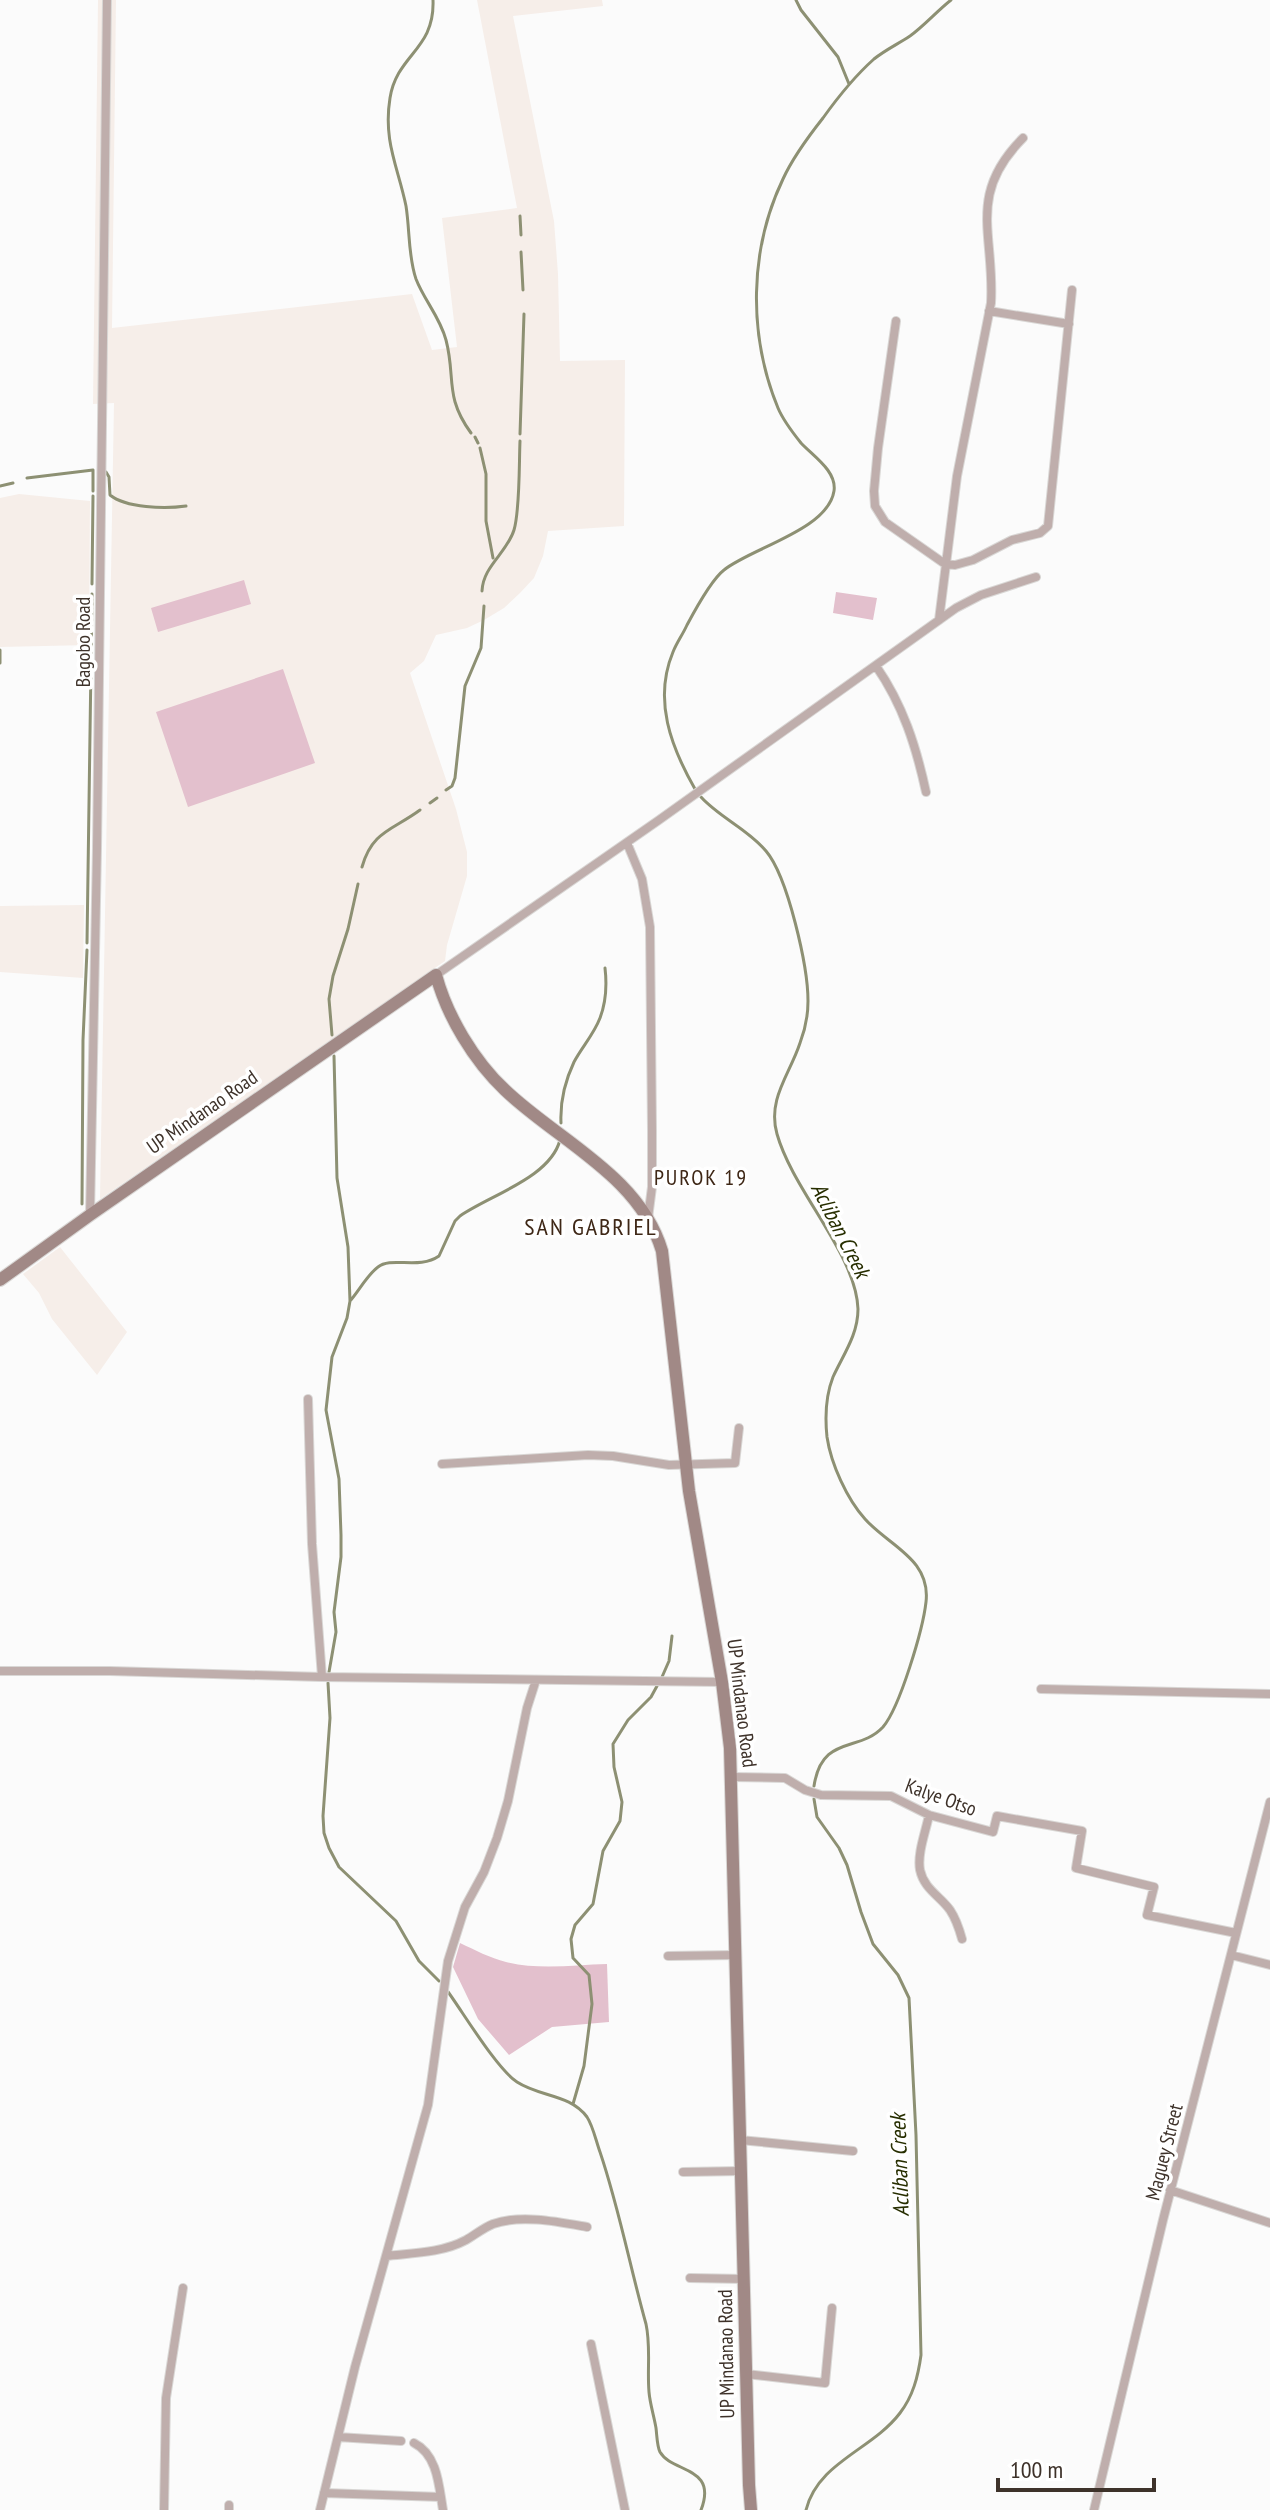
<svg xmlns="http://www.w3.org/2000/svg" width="1270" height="2510" font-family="'PT Sans Narrow',sans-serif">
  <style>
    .built { fill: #f6eee9 }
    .green { fill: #e3c0cd }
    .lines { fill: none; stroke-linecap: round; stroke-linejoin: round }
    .stream { stroke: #8d9073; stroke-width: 3 }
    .street-casing { stroke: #d9d7d5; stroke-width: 10 }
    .secondary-casing { stroke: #d9d7d5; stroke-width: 14 }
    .street { stroke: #bfaeac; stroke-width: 8 }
    .secondary { stroke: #a18986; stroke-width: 12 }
    .labels { text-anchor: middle; stroke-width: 7; stroke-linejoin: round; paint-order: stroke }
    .street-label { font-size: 20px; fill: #3e322a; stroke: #fff }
    .neighbourhood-label { font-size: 22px; letter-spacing: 2px; fill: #3e2716; stroke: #fff }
    .water-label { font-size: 22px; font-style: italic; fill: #272e00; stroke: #fff }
    .quarter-label { font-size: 24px; letter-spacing: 2px; fill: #3e2716; stroke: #fff }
  </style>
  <rect width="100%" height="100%" fill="#fbfbfb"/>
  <!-- built -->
  <path class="built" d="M98,0H116L112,328L412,294L432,350L457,347L442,218L517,208L477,0H602L603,6L513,16L554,221L558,274L560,361L625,360L624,526L548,531L543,556L534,578L520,593L504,608L484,620L467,628L436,635L424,661L410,673L456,809L467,852V876L447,945L445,961L100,1199L114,403L93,404Z
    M19,494L90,501L89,645L0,647V498Z
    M84,905L83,978L0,972V906Z
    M60,1247L127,1332L97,1375L52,1319L39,1293L23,1274Z"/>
  <!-- green -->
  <path class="green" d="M244,580L251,604L158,632L151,608Z
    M836,592L877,598L873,620L833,613Z
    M283,669L315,763L188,807L156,712Z
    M460,1943C475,1950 490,1958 506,1962C538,1970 574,1965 607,1964L609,2022L552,2027L509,2055L478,2019L453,1967Z"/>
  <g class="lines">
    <!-- stream -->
    <path class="stream" d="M433,0C435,50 397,54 390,98C383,141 398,167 406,206C410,231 408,256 416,279C424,300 440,317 446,340C456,378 444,396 471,433
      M796,0L801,10L838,57L849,84
      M520,216L521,235
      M521,252L523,290
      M520,434L524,314
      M475,437L478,443
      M480,448L486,474V521L493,558
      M106,472L109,477L110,495C126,508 165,509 186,506
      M27,478L93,470V491
      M0,486L13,483
      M92,584L93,496
      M482,591C483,566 507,553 514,530C520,510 519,464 520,441
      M0,663V650
      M695,789C671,747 653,700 673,652C677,642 683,634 687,625C695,610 711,580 724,570C751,548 828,530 834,491C837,471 813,456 801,443C793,433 783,420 778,408C748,335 749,250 783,179C793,157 808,137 823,118C838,97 855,76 874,59C885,50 898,44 910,36C924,26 937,11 951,0
      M446,790L452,786L455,778L465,686L481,648L484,606
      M701,797C720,818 748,829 766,851C788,877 808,967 808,1001C808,1015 805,1030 800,1043C790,1074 767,1099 777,1134C793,1191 856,1254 858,1309C858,1335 843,1355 833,1377C826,1395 825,1418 827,1437C831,1464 847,1499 865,1519C889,1546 931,1559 926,1602C923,1629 900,1707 883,1727C859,1753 822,1734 814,1786
      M430,803L437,798
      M362,867C372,831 393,830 420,810
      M87,943L92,594
      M332,1035L329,999L333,976L348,929L358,884
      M561,1123C560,1102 565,1081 574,1062C582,1047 594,1034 600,1018C606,1002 607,985 605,968
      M82,1204L83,1040L87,950
      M350,1301C359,1291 367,1275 378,1267C391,1256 419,1270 439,1256L455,1221L460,1216C490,1195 550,1178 560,1140
      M329,1672L336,1632L334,1612L341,1557V1535L339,1479L326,1410L332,1357L347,1318L350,1301L348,1247L337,1178L334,1056
      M662,1677L669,1661L672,1636
      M328,1683L330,1718L323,1816L324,1833L329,1848L339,1867L396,1921L419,1961L439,1981
      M446,1989C463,2012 496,2068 517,2082C540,2097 570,2094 587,2117C593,2126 596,2141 600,2152C619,2208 630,2267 646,2324C651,2347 647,2369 649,2392C650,2404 654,2416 656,2428C657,2436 657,2446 660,2452C672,2473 718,2466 701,2510
      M573,2104L584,2066L592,2004L589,1975L573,1958L571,1939L575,1925L593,1904L603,1851L620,1821L622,1802L614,1767L613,1744L628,1720L651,1697L657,1686
      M806,2510C818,2462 872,2450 900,2413C913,2396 918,2377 921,2355L916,2135L909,1998L898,1975L873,1944L861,1912L847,1865L839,1848L817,1817L814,1799"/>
    <!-- street casing -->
    <g class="street-casing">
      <path id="street" d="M989,311L1069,324
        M896,321L878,448L874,491L875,506L885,522L945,564L955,565L973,560L1012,540L1040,533L1048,526L1072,290
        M939,620L957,476L991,303C995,235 966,195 1023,138
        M876,666C903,705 916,746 926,792
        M627,843L642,879L650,927L652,1131V1187L648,1218
        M436,975L659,820L956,608L981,595L1036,577
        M90,1215L97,848L107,0
        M308,1399L312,1544L322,1677
        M442,1464L588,1455L613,1456L669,1465L735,1463L739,1428
        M0,1671H110L322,1677L722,1682
        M1041,1689L1270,1694
        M732,1777L785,1778L805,1790L821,1795L891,1796L929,1815L993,1832L997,1816L1082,1831L1076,1868L1154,1887L1147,1915L1236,1933
        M929,1815C926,1831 917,1853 920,1870C924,1889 940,1896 950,1910C956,1919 959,1928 962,1939
        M1231,1955L1270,1965
        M668,1956L736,1955
        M740,2140L853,2151
        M683,2172L741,2171
        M1170,2190L1270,2223
        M386,2256C412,2253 442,2253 466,2240C475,2235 483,2228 493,2224C521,2214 559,2222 587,2227
        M690,2278L744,2279
        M591,2344L625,2510
        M746,2374L825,2383L832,2308
        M338,2437L401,2441
        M414,2443C438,2455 439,2487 443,2510
        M324,2493L441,2497
        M164,2510L166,2398L183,2288
        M229,2510V2505
        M320,2510L355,2367L428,2105L448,1961L465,1907L484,1872L497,1838L508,1801L527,1708L536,1680
        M1094,2510L1163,2220L1270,1802"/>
    </g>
    <!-- secondary casing -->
    <g class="secondary-casing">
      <path id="secondary" d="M0,1280L90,1215L436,975C447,1016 474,1061 505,1090C557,1140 640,1176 662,1251L689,1491L722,1682L730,1748L749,2485L751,2510"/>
    </g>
    <!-- street -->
    <use href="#street" class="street"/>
    <!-- secondary -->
    <use href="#secondary" class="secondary"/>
  </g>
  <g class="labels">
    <!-- street labels -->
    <g class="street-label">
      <text transform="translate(83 642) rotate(-90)" y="7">Bagobo Road</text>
      <text transform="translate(202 1112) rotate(-35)" y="7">UP Mindanao Road</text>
      <text transform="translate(742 1703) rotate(83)" y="7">UP Mindanao Road</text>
      <text transform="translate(941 1797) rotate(20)" y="7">Kalye Otso</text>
      <text transform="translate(1164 2152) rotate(-76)" y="7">Maguey Street</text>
      <text transform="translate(726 2354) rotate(-91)" y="7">UP Mindanao Road</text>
    </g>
    <!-- neighbourhood labels -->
    <g class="neighbourhood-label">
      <text x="701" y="1185">PUROK 19</text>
    </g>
    <!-- water labels -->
    <g class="water-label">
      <text transform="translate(841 1230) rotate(63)" y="8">Acliban Creek</text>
      <text transform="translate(899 2165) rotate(-92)" y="8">Acliban Creek</text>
    </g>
    <!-- quarter labels -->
    <g class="quarter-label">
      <text x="591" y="1235">SAN GABRIEL</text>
    </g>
  </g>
  <!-- scale -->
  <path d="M998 2478v12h156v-12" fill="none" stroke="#3e322a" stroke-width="4"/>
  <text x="1010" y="2478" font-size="24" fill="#3e322a" stroke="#ffffff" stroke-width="6" paint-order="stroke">100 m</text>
</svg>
